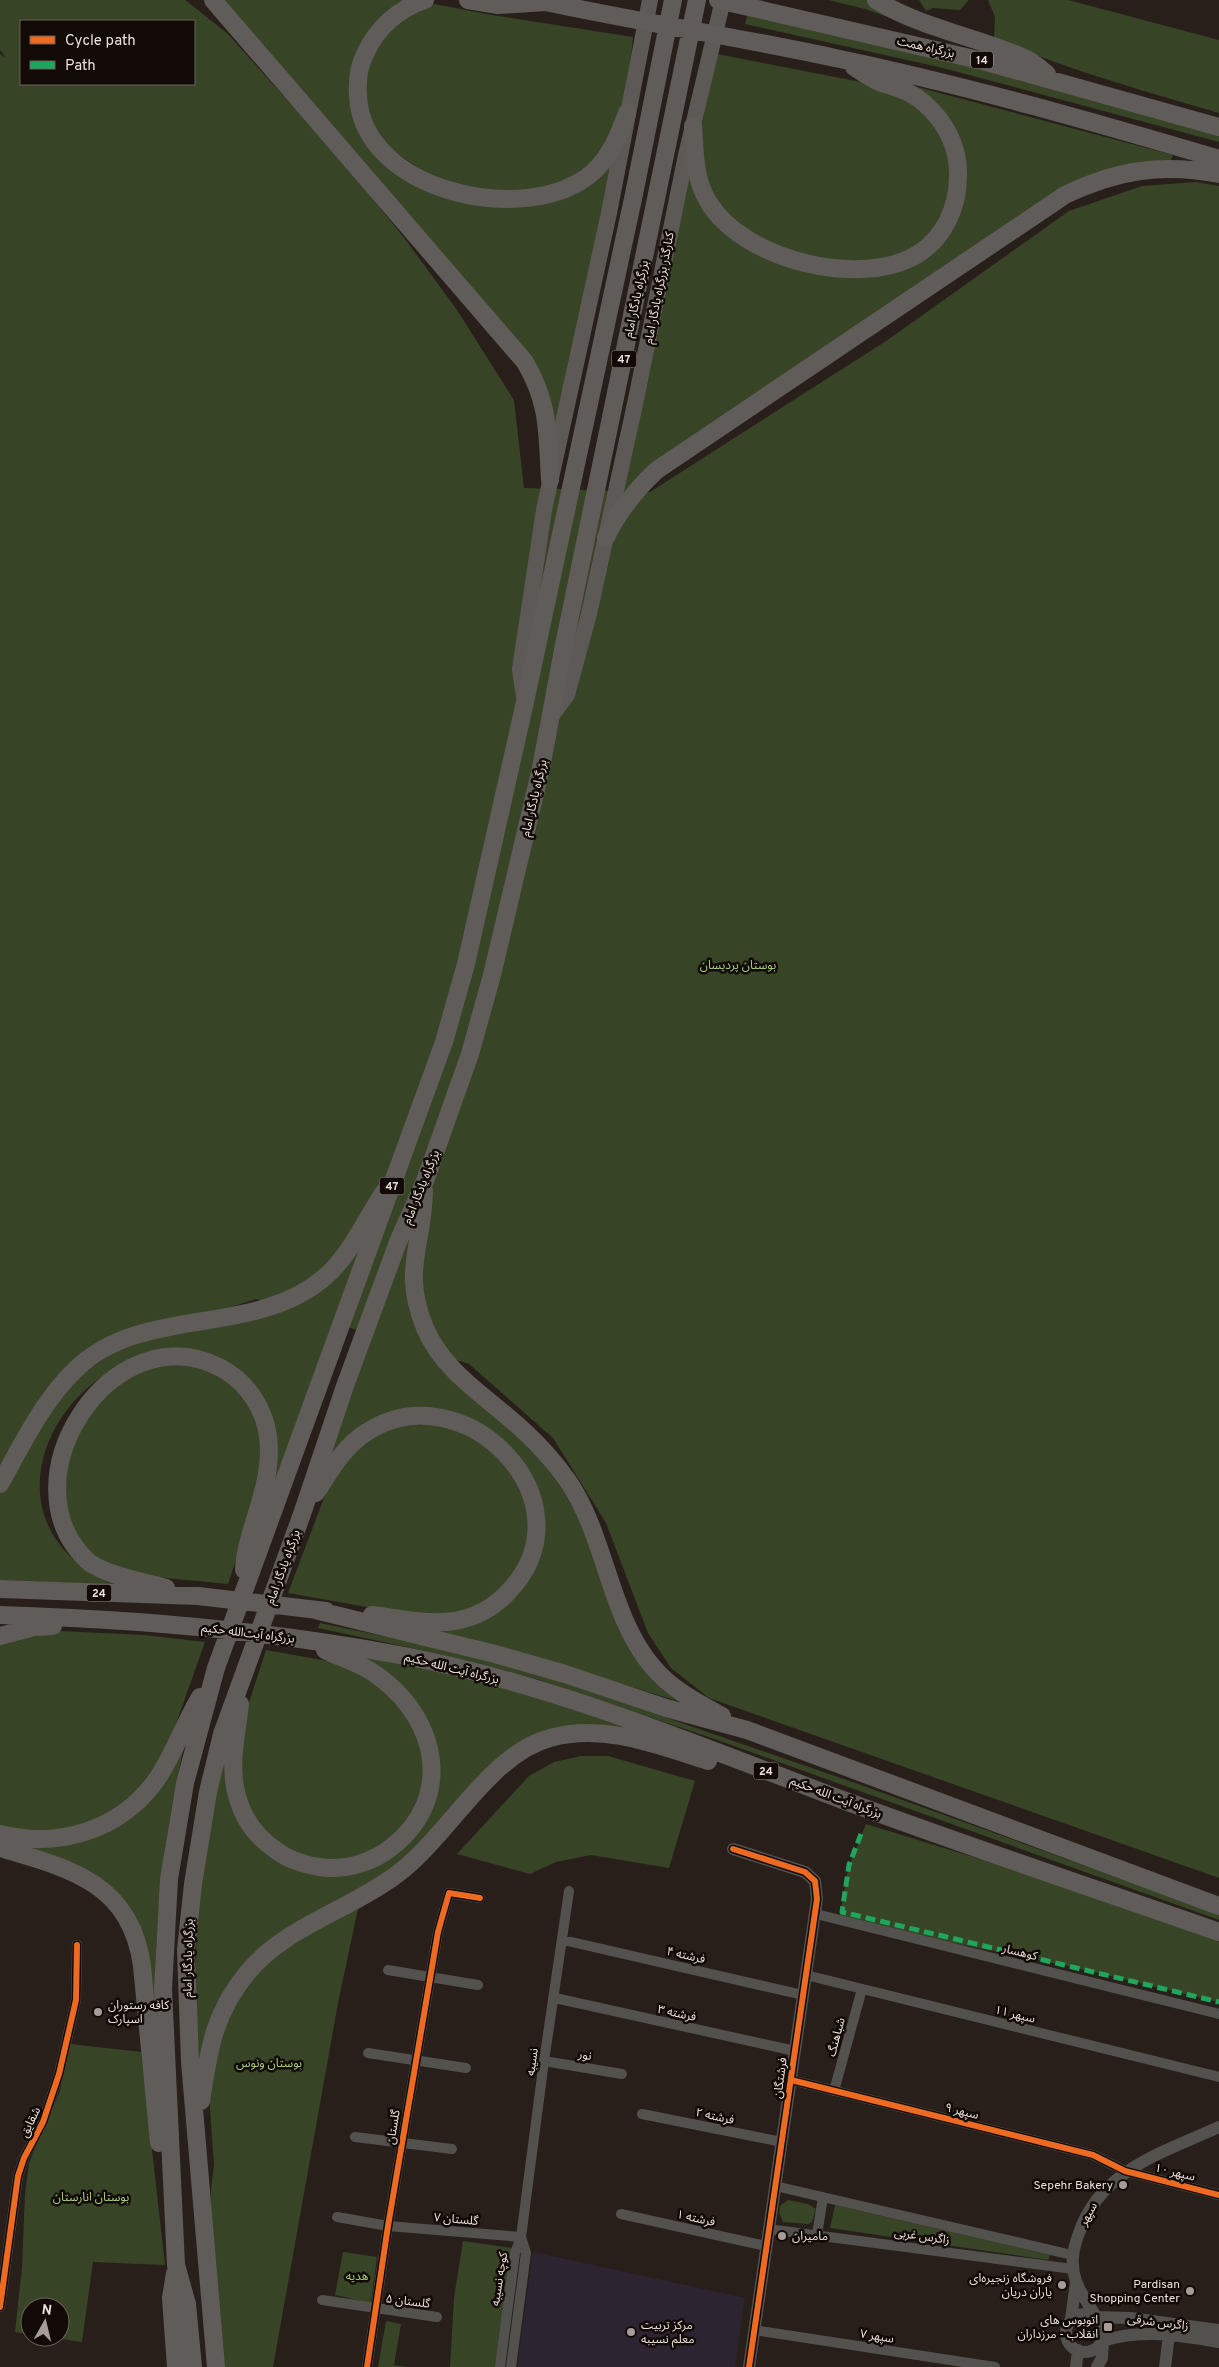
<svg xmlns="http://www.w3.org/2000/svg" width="1219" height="2367" font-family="Overpass,'Noto Sans Arabic',sans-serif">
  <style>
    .education { fill: #2d2431 }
    .green { fill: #374426; fill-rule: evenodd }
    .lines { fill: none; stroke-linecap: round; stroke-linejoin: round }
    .minor { stroke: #53514e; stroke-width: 10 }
    .tertiary { stroke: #53514e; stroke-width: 12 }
    .primary { stroke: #5d5956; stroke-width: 16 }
    .trunk { stroke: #605c59; stroke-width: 18 }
    .quiet { stroke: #20a55d; stroke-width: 5; stroke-dasharray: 10 5; stroke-linecap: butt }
    .cycleway-casing { stroke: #110a06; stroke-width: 9 }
    .cycleway { stroke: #ed6a23; stroke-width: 6 }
    .poi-dot { fill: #a79c97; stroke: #110a06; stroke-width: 2 }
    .labels { text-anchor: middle; stroke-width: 5; stroke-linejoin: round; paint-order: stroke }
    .shield { fill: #110a06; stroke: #aaa09a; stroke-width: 1 }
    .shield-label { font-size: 11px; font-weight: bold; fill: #ece0da }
    .street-label { font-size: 12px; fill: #ece0da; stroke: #110a06 }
    .park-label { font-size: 12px; fill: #a7cf7d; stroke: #110a06 }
    .poi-label { font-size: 12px; fill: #ece0da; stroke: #110a06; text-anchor: end }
  </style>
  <rect width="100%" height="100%" fill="#281f1b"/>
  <!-- education -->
  <path class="education" d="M533,2252L745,2298L735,2367H517Z"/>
  <!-- green -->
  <path class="green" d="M0,0H185L227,33L348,168L405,239L457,310L514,400L524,488L621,491L688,161L711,214L822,271L929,251L962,158L902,83L1173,155L1170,163L1114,170L629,491L650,492L886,341L1069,211L1142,186L1196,182L1219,186V1878L709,1698L671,1668L648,1633L606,1523L553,1438L469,1364L434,1353L531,1447L561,1481L574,1502L609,1592L684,1703L554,1663L388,1621H475L539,1545L506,1447L403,1412L321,1477L373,1335L335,1323L248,1561L272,1435L218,1360C192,1362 167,1364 142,1366C134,1366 122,1365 115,1369C51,1402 11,1491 65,1551C80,1568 103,1575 124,1585L0,1580V1494L31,1440L76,1378L121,1347L284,1307L256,1299L94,1350L0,1475V54L6,58L0,50ZM21,21H194V84H21Z
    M219,0H413L353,81L389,165L524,205L557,200L586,185L618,146L552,463L544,387Z
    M828,0H866L936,34L865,9Z
    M919,0H968V1L960,10L933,8L926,11Z
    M988,0H1068L1219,40V113C1143,91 1067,69 994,39L995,17Z
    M434,4L492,15L633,37L628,87L619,123L601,155L558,187L497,193L433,178L375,138L361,80L386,30L424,6Z
    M747,16L932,55L1219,131V142L943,68L745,24Z
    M717,54L876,85L913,100L947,140L952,195L926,241L902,256L839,264L758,241L707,194L701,128Z
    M165,1363L209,1369L237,1387L256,1414L264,1453L253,1509L228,1584L135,1575L106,1566L65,1532L50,1496V1474L55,1453L112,1383Z
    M440,1423L489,1446L512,1471L529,1512L527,1546L513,1576L484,1604L450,1616L395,1612L288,1593L327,1490L357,1445L390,1427Z
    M320,1623L475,1655L560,1681L858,1784L1219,1914V1920L723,1742L540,1680L435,1653L318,1628Z
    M60,1631L144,1635L205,1642L171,1738L146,1784L101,1820L43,1835L0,1827V1641Z
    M266,1650L339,1663L376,1681L416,1727L425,1777L412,1817L379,1850L337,1862L288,1852L252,1819L239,1778L246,1712Z
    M344,1652C397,1662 449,1673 501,1687C565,1705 627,1728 689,1750L553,1731L410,1856L251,1961L199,2087C197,2019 193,1950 200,1882C206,1828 219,1777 233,1725L234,1809L316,1872L413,1837L433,1739Z
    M190,1724C164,1821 154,1920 155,2020L125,1907L13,1843L111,1827Z
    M581,1756H608L695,1781L669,1868L591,1855L556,1862L530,1874L457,1854L529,1776L554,1762Z
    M866,1824L1081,1890L1219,1938V2002L1072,1967L839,1920L848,1869Z
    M359,1904L338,2003L273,2367H224L211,2219V2189L214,2165L208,2082L229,2008L274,1954Z
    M70,2044L141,2052L165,2265L93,2262L82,2342L47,2337H60V2307H30V2335L15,2332L22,2267L25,2194L29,2163L60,2091Z
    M788,2200L808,2204L816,2209L812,2222L808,2224L783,2222L779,2213L780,2206Z
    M835,2205L1050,2255L1048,2260L830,2228Z
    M463,2241L512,2248L496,2367H450L454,2298Z
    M343,2252L377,2257L371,2303L335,2295Z
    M386,2321L401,2324L394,2365L407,2367H378Z"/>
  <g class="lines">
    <!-- minor -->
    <path class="minor" d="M816,1914L1219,2014
      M563,1940L803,1995
      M388,1970L478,1985
      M806,1975L1219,2077
      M555,1998L795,2051
      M368,2053L466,2068
      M544,2061L622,2074
      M791,2080L1093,2155L1125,2171L1219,2195
      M834,2091L862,1989
      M642,2114L782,2142
      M355,2137L452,2149
      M775,2186L1072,2255
      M621,2214L766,2246
      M337,2217L388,2226L521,2237
      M768,2229L1073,2269
      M817,2235L823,2197
      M322,2300L437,2317
      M0,2307L18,2176L24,2158L43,2122L59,2074L76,2000L77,1945
      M754,2330L995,2367
      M367,2367L388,2226L438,1932L449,1893L480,1898
      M500,2367L515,2253L521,2237L544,2061L569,1891
      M511,2367L526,2253L521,2237"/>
    <!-- tertiary -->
    <path class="tertiary" d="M733,1849L805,1872L815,1881L817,1899L749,2367
      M1219,2127C1164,2152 1100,2170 1079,2233C1073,2249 1070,2264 1076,2281C1080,2293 1090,2306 1096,2317L1130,2318L1219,2330
      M1066 2333a19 19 0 1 1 38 0a19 19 0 1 1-38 0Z
      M1071,2319L1076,2282
      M1076,2367L1078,2350
      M1097,2367L1102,2358L1103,2341C1142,2328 1180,2336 1219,2342
      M1165,2367L1169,2335"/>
    <!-- primary -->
    <path class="primary" d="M524,697L520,669L544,510L609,213L650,0
      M550,718L567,695L589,614L635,404L686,155L723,0"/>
    <!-- trunk -->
    <path class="trunk" d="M213,0L525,362C550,405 547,433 550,480
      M425,0C398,9 377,28 365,54C359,66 357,81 358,95C361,192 529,229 593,172C611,156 619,134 627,113
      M468,0L498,5L545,2
      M536,0C637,22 739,37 840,59C968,86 1094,122 1219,159
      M718,0L983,61L1219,127
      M876,0C921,28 974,36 1022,57C1031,60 1040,68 1047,74
      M693,126C695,153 694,179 709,203C744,260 861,289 918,254C945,237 958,206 958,176C959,148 946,122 924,103C910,90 895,88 877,81C869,77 861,72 854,67
      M606,537C619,511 635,490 657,470L1065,195C1117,170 1162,163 1219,174
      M424,1191C423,1247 401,1269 425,1328C445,1375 491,1399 526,1433C541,1447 556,1464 568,1481C606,1537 609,1615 652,1666C671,1689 696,1702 722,1716
      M0,1484C22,1445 42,1402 75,1370C143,1303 255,1339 326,1276C350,1255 366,1219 384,1192
      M316,1493C330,1471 344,1446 367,1432C463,1370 593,1500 510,1590C496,1606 477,1617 455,1621C428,1625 399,1618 372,1615
      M166,1588C141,1581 112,1577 90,1563C0,1484 112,1310 221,1368C241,1379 256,1397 264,1419C276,1455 264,1491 253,1526C249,1541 244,1554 244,1570
      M0,1589L198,1596L326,1611
      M315,1610L495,1654L565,1674L666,1708L747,1730L1219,1906
      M0,1615C136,1619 272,1631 405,1656C555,1685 698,1745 840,1799C966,1846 1093,1888 1219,1932
      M0,1636L34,1627L53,1626
      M240,1704C237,1732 230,1759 235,1787C240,1814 254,1836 277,1851C292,1862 309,1866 327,1868C351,1869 375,1861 393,1846C453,1798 438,1722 382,1679C365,1665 344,1659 325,1650
      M0,1834C59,1849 121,1830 157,1779C174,1754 184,1724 200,1697
      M0,1848C69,1868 131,1883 142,1966L159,2143
      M201,2101C209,2050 213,2014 248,1972C286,1926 350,1910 396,1875C448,1837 489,1754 550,1738C604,1723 657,1745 708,1761
      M175,2273L171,2298L176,2367
      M193,2367L187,2304L176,2265L163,1989L169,1879L185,1783L216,1668L444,1042L466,964L525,702L634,194L673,0
      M216,2367L190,2062L186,1950L193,1884L208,1792L222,1734L302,1514L345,1386L398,1242L425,1181L470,1054L492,975L541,768L563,650L697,0"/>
    <!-- quiet -->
    <path class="quiet" d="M861,1834L849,1865L842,1912L1219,2002"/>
    <!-- cycleway casing -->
    <g class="cycleway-casing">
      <path id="cycleway" d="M733,1849L805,1872L815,1881L817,1899L749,2367
        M791,2080L1093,2155L1125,2171L1219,2195
        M0,2307L18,2176L24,2158L43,2122L59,2074L76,2000L77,1945
        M367,2367L388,2226L438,1932L449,1893L480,1898"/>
    </g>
    <!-- cycleway -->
    <use href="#cycleway" class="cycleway"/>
  </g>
  <!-- markers -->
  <g class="poi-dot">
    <circle cx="98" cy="2012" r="5"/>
    <circle cx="1123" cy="2185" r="5"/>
    <circle cx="782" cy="2236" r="5"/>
    <circle cx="1062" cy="2285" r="5"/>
    <circle cx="1190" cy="2291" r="5"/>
    <rect x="1103" y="2322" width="10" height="10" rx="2.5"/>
    <circle cx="631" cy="2332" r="5"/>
  </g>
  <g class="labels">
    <!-- shield labels -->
    <g class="shield">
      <rect x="971" y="51.5" width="22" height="17" rx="4"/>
      <rect x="611.5" y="350.5" width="25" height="17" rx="4"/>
      <rect x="379.5" y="1177.5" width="25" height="17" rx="4"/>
      <rect x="86.5" y="1584.5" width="25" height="17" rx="4"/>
      <rect x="753.5" y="1762.5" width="25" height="17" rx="4"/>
    </g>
    <g class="shield-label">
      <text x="982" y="64">14</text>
      <text x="624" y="363">47</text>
      <text x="392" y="1190">47</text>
      <text x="99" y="1597">24</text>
      <text x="766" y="1775">24</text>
    </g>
    <!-- street labels -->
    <g class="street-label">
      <text transform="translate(926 47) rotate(13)" y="4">بزرگراه همت</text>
      <text transform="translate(659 288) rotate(-79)" y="4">کنارگذر بزرگراه یادگار امام</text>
      <text transform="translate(636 299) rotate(-78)" y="4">بزرگراه یادگار امام</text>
      <text transform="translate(534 798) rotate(-77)" y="4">بزرگراه یادگار امام</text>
      <text transform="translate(421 1187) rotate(-68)" y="4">بزرگراه یادگار امام</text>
      <text transform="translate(283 1567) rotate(-70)" y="4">بزرگراه یادگار امام</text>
      <text transform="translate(248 1633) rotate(7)" y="4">بزرگراه آیت‌الله حکیم</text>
      <text transform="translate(452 1668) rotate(14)" y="4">بزرگراه آیت الله حکیم</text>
      <text transform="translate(836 1797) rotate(21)" y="4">بزرگراه آیت الله حکیم</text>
      <text transform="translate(1020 1952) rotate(14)" y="4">کوهسار</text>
      <text transform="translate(686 1955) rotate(13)" y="4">فرشته ۴</text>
      <text transform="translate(188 1958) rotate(-89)" y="4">بزرگراه یادگار امام</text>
      <text transform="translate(677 2013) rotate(12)" y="4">فرشته ۳</text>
      <text transform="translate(1015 2014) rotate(14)" y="4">سپهر ۱۱</text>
      <text transform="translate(836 2037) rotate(-75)" y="4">شباهنگ</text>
      <text transform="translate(585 2055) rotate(10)" y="4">نور</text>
      <text transform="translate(532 2062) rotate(-82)" y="4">نسیبه</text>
      <text transform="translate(780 2078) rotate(-82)" y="4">فرشتگان</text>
      <text transform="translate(962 2111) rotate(14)" y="4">سپهر ۹</text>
      <text transform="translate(715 2116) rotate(12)" y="4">فرشته ۲</text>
      <text transform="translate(30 2122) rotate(-64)" y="4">شقایق</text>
      <text transform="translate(393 2127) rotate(-81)" y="4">گلستان</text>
      <text transform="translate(1175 2172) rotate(14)" y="4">سپهر ۱۰</text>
      <text transform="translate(1088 2214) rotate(-62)" y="4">سپهر</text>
      <text transform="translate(696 2218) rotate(12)" y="4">فرشته ۱</text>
      <text transform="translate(456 2219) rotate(5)" y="4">گلستان ۷</text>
      <text transform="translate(922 2236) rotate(8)" y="4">زاگرس غربی</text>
      <text transform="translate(499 2279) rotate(-81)" y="4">کوچه نسیبه</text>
      <text transform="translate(408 2301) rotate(7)" y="4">گلستان ۵</text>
      <text transform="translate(1158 2322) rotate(7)" y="4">زاگرس شرقی</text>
      <text transform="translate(877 2336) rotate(9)" y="4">سپهر ۷</text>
    </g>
    <!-- park labels -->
    <g class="park-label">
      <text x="738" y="969">بوستان پردیسان</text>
      <text x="269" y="2067">بوستان ونوس</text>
      <text x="91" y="2201">بوستان انارستان</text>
      <text x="357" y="2280">هدیه</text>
    </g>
    <!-- poi labels -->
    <g class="poi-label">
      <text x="108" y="2009" text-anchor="start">کافه رستوران<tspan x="108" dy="14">اسپارک</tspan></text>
      <text x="1113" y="2189">Sepehr Bakery</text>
      <text x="792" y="2240" text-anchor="start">مامیران</text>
      <text x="1052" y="2282">فروشگاه زنجیره‌ای<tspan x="1052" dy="14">یاران دریان</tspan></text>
      <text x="1180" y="2288">Pardisan<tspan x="1180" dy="14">Shopping Center</tspan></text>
      <text x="1098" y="2324">اتوبوس های<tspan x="1098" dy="14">انقلاب - مرزداران</tspan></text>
      <text x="641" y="2329" text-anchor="start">مرکز تربیت<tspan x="641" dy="14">معلم نسیبه</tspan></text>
    </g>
  </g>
  <!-- legend -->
  <rect x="20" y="20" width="175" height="65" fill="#110a06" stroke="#69605b"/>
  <rect x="30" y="36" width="25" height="8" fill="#ed6a23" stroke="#69605b"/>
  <text x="65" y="45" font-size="15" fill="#ece0da">Cycle path</text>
  <rect x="30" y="61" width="25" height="8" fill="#20a55d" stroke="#69605b"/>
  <text x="65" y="70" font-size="15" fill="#ece0da">Path</text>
  <!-- north arrow -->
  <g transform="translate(45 2322) rotate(8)"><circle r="24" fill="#110a06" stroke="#69605b"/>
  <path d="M0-4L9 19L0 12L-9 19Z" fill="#a79c97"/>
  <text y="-8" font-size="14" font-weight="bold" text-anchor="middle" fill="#ece0da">N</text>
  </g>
</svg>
